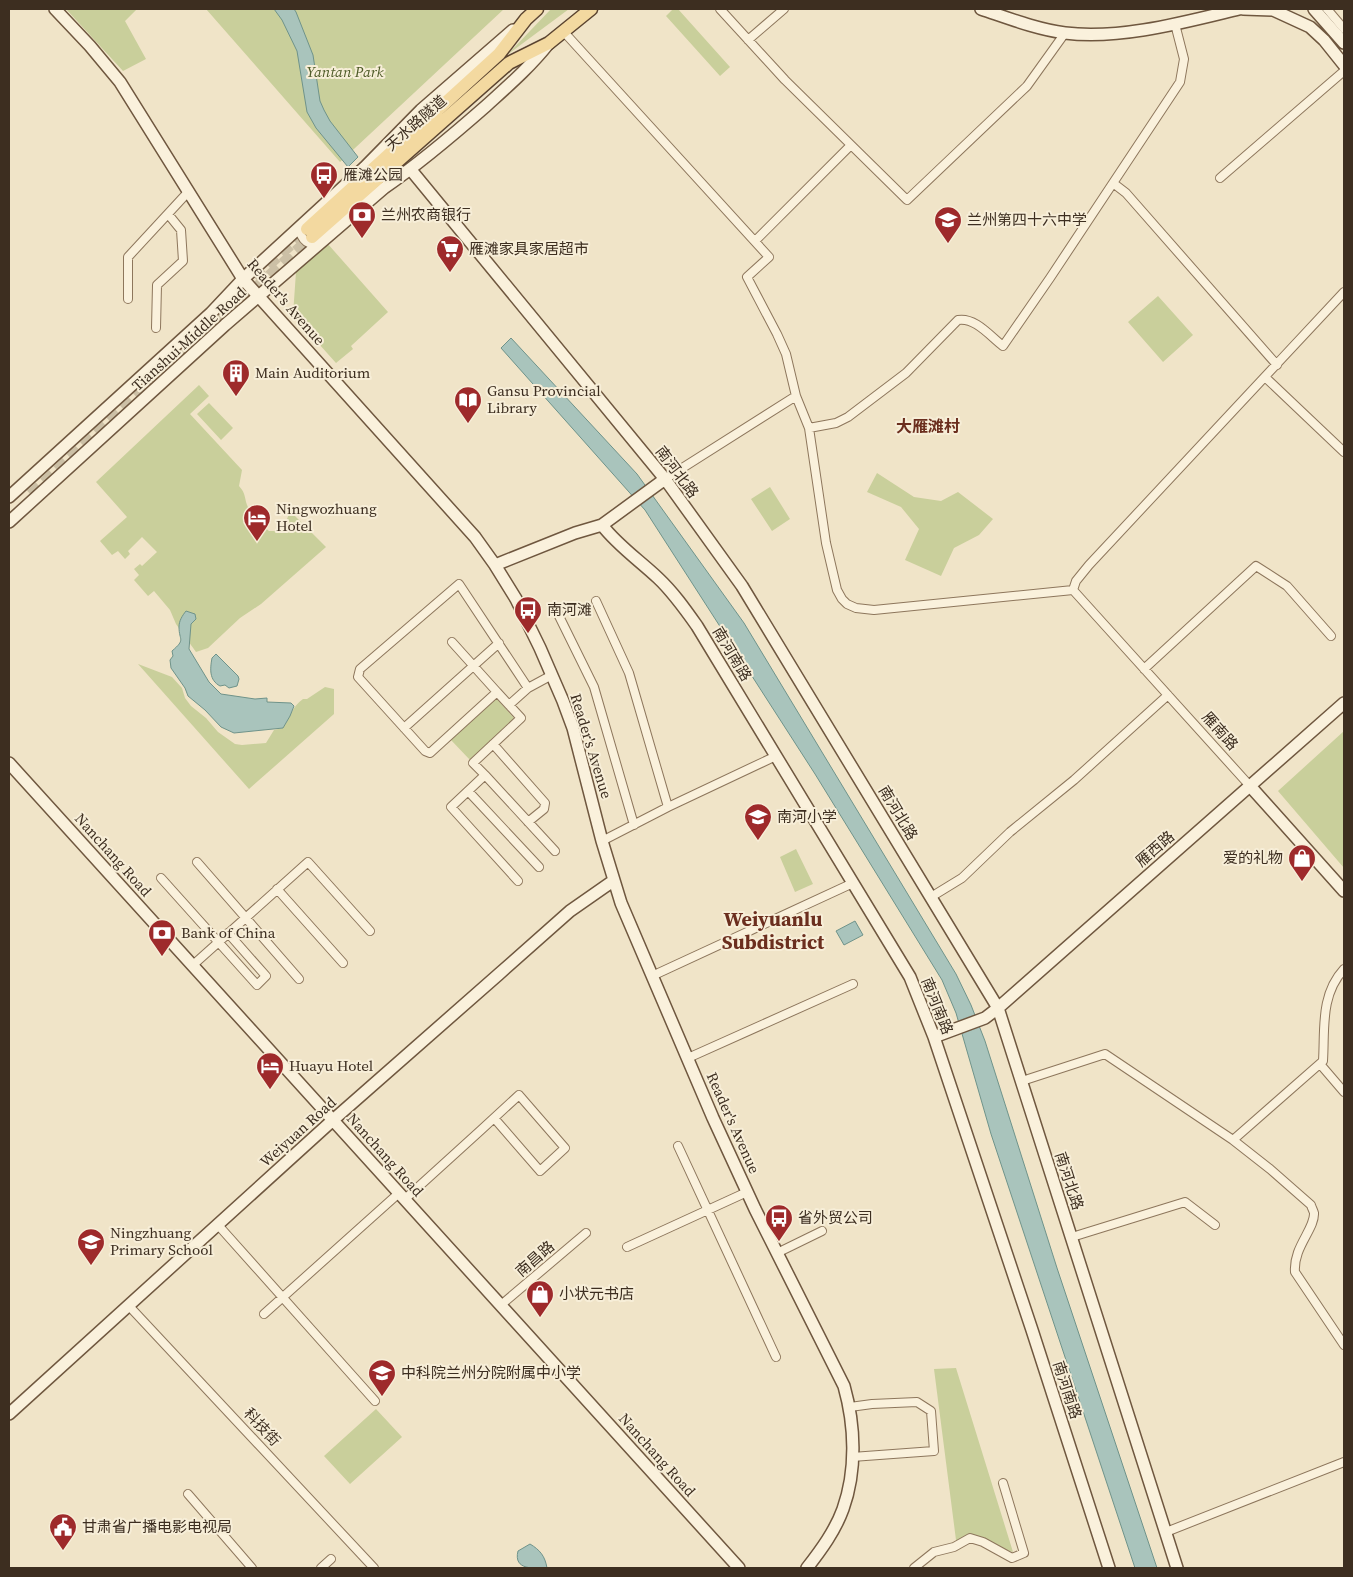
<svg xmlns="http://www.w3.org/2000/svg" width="1353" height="1577" font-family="'Source Serif 4','Noto Sans SC',serif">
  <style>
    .green { fill: #c9cf9b }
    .water { fill: #a9c4bc; stroke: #6f938a }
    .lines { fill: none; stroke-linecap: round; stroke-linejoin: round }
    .primary-tunnel { stroke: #ccc0a6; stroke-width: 12; stroke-dasharray: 12 6; stroke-linecap: butt }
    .street-casing { stroke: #8d765c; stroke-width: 10 }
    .secondary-casing { stroke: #6f573f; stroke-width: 14 }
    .primary-casing { stroke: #5b4430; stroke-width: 15 }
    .street { stroke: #faf1dc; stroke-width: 8 }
    .secondary { stroke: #faf1dc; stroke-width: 11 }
    .primary { stroke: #f3d9a0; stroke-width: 12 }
    .labels { text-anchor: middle; stroke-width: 4; stroke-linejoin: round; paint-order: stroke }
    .park-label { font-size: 15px; font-style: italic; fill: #4d5a26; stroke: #f7eed8 }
    .street-label { font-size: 15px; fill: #3d2e20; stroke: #f7eed8 }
    .poi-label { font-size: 15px; fill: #3d2e20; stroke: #f7eed8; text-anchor: start }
    .neighbourhood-label { font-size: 16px; font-weight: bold; fill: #6b2e1e; stroke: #f7eed8 }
    .district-label { font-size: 20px; font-weight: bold; fill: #6b2e1e; stroke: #f7eed8 }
  </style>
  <rect width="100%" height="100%" fill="#f0e4c8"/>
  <!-- green -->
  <path class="green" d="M66,9H137L125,21L146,59L123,71Z
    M206,9H504L340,162Z
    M551,9H569L507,55Z
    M673,9H678L730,67L720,76L666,16Z
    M327,243L388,312L351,346L353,349L336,363L293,315L296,272Z
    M1158,296L1193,335L1163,362L1128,322Z
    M199,385L209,396L190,414L242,470L239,486C246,494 244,496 247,505C251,515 261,524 269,531H274L284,527L290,511L326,547L261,604L240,618L208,648L196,652L176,624L170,610L154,591L148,596L134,580L139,575L134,569L140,564L142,566L157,552L142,537L128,551L130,554L125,559L118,551L112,555L100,541L127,517L96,482Z
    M209,403L233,428L221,440L197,414Z
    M877,473L914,497L941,501L958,492L993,519L979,535L954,548L941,576L905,560L919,529L901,507L867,492Z
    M770,487L790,519L772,531L751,499Z
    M138,664L172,677L182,688L185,698L191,706L206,718L218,732L235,744L242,745L266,743L274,730L283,728C290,717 292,707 303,699H307L325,687L334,689V714L249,789Z
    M496,698L515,719L470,760L451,740Z
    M1344,731V868L1278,791Z
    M796,849L813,884L795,892L780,857Z
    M956,1368L1013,1552L972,1540H956L934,1369Z
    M376,1409L402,1437L350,1484L324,1456Z"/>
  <!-- water -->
  <path class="water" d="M274,9H294L296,12L313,55L320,101L324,110L330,121L358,157L348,167L316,128L307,112L297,51L282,20Z
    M511,338L637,474L744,623L956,974L971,1005L985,1041L1057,1268L1157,1568H1135L991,1134L956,1013L942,980L815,774L645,510L501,348Z
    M186,611L195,614L196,619L191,624L189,649L209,682L221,694L255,699L267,698V702L291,703L294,706L290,716L283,728L234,733L221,727L205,710L188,696L185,688L171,668L170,660L173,656L172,651C186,639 179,641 179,627C179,621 182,616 186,611Z
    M216,654L238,676L239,679L237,686L229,688L225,685L220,686C209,680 210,669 212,658Z
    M855,921L863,935L844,945L836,931Z
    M530,1544C540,1550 545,1556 547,1568C535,1568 513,1571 518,1551Z"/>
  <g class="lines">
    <!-- primary-tunnel -->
    <path class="primary-tunnel" d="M228,302L307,229
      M31,495L312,237"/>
    <!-- street casing -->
    <g class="street-casing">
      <path id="street" d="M720,9L785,80L907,200L1027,86L1065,33
        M1327,9L1344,29
        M563,31L769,257L747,277L777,334L786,354L796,396L809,428L826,543L837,590L842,599L847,604L856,608L874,610L1073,590
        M748,40L784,9
        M1220,178L1344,71
        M1113,183L1180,82L1184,59L1175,24
        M303,225L301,235C305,243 311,246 320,243
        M755,241L851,145
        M128,299V257L189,191
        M156,328L157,285L183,261L181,230L168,214
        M1265,377L1344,452
        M809,428L836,423L848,417L906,373L958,320C975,317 990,336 1003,346L1050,278L1113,183L1126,193L1277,365
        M665,479L796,396
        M1073,590L1076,581L1089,565L1344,292
        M1073,590L1250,786
        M596,601L629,673L668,807
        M558,614L594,687L634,825
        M452,642L497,692
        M1144,669L1256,566L1287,586L1331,636
        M509,705L528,688L552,675
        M404,728L499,643
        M493,744L545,803L544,809L528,822
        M485,775L555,851
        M468,791L539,867
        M602,841L668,807L776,756
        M197,862L299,979
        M161,878L257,985L266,976L228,933
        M518,881L451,807L485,775L473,763L521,718L497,692L430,753L425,751L358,677L360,669L459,584L528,688
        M277,889L343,963
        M931,897L962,878L1010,832L1074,780L1168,695
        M193,965L308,862L370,931
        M652,976L853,883
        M688,1058L853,984
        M1320,1064L1344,1092
        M1022,1081L1105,1054L1233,1140L1323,1061C1325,1029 1320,995 1344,969
        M1233,1140L1270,1169L1311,1205C1311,1206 1314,1212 1314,1213C1315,1229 1293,1247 1295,1272L1344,1345
        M678,1146L776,1357
        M405,1199L481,1130L519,1095L565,1148L540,1171L494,1118
        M218,1225L375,1401
        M1072,1237L1185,1202L1215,1225
        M627,1247L747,1192
        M777,1253L822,1231
        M501,1305L586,1233
        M129,1306L374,1568
        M264,1314L399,1193
        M850,1407L872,1404L917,1402L931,1411L934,1451L852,1457
        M188,1494L252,1568
        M1166,1532L1344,1462
        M321,1568L331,1559
        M914,1568L934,1552L954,1547L970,1538L983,1542L1012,1558L1024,1553L1003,1483"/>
    </g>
    <!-- secondary casing -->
    <g class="secondary-casing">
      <path id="secondary" d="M55,9L90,46L120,82L243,279L475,537L495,565L516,599L540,648L563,701L573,728L602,841L621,903L713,1118L755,1209L844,1386C855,1425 857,1470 843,1509C835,1531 821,1550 807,1568
        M981,9C1008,18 1036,29 1065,33C1120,40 1185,22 1239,9
        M1243,9L1273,10L1310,27L1324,40L1344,65
        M1314,9L1344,43
        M411,170L665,479L742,586L998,1008L1177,1568
        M9,497L211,313L243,279L365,167L421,110L513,30
        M9,522L225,325L384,188C420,163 453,135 486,106C508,86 530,67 549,43
        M602,525C617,545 639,560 658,578C673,592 685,609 697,626L910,977L934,1037L1032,1330L1109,1568
        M495,565L575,533L602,525L665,479
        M9,763L739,1568
        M1250,786L1344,891
        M934,1037L985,1018L998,1008L1344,703
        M9,1414L333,1120L499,974L570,911L613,881"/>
    </g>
    <!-- primary casing -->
    <g class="primary-casing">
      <path id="primary" d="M307,229L499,54L526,19L537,9
        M312,237L509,63L549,43L591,9"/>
    </g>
    <!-- street -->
    <use href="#street" class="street"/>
    <!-- secondary -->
    <use href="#secondary" class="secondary"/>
    <!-- primary -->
    <use href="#primary" class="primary"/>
  </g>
  <!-- icons -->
  <defs>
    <g id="bus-pin" transform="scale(1.4375)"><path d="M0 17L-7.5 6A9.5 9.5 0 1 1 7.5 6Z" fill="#9e2a2b" stroke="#f7eed8"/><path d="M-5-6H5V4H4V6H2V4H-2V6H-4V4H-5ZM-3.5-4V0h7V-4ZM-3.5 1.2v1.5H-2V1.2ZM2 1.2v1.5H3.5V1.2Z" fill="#fff"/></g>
    <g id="bank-pin" transform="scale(1.4375)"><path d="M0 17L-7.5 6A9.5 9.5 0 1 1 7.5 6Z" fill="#9e2a2b" stroke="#f7eed8"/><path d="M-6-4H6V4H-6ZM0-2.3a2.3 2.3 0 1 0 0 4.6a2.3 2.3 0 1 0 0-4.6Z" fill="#fff"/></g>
    <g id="school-pin" transform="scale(1.4375)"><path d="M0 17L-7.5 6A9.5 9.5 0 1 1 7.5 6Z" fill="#9e2a2b" stroke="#f7eed8"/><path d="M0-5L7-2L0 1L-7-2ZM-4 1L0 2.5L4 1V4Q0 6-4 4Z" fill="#fff"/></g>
    <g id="supermarket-pin" transform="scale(1.4375)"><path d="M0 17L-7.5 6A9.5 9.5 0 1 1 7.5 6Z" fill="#9e2a2b" stroke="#f7eed8"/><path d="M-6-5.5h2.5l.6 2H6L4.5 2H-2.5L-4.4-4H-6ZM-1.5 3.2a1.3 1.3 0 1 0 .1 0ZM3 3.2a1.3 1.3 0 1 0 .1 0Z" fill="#fff"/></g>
    <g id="building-pin" transform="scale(1.4375)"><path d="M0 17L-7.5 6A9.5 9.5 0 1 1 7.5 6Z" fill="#9e2a2b" stroke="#f7eed8"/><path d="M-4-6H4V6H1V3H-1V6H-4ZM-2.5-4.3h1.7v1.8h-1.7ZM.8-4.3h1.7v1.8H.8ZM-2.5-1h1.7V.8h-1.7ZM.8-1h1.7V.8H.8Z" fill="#fff"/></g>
    <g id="library-pin" transform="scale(1.4375)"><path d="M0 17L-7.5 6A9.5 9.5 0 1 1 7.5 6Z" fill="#9e2a2b" stroke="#f7eed8"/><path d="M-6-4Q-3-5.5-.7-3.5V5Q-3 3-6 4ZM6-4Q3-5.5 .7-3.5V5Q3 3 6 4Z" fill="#fff"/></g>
    <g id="hotel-pin" transform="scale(1.4375)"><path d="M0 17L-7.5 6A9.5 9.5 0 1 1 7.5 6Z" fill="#9e2a2b" stroke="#f7eed8"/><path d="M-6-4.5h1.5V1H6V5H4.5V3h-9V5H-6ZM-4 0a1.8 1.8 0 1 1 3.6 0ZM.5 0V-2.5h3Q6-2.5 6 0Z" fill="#fff"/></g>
    <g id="shop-pin" transform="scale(1.4375)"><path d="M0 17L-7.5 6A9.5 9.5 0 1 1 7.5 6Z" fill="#9e2a2b" stroke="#f7eed8"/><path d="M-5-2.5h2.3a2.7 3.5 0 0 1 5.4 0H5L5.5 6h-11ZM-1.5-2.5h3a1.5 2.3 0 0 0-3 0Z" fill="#fff"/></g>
    <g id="civic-pin" transform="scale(1.4375)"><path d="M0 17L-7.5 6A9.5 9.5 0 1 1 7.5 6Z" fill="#9e2a2b" stroke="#f7eed8"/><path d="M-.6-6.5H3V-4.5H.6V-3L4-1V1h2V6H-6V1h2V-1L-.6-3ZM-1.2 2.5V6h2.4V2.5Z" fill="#fff"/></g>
  </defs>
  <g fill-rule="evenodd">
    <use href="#bus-pin" x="324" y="175"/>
    <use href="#bank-pin" x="362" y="215"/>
    <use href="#school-pin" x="948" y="220"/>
    <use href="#supermarket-pin" x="450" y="249"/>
    <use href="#building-pin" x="236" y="373"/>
    <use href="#library-pin" x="468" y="400"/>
    <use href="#hotel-pin" x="257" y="518"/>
    <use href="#bus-pin" x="528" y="610"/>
    <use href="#school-pin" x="758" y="817"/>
    <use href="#shop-pin" x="1302" y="858"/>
    <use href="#bank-pin" x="162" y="933"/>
    <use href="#hotel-pin" x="270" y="1066"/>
    <use href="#bus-pin" x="779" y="1218"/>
    <use href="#school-pin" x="91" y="1242"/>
    <use href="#shop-pin" x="540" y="1294"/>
    <use href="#school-pin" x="382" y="1373"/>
    <use href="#civic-pin" x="63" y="1527"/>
  </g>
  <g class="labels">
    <!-- park labels -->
    <g class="park-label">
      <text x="345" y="77">Yantan Park</text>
    </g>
    <!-- street labels -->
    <g class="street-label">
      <text transform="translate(416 123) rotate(-41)" y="5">天水路隧道</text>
      <text transform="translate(286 302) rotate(49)" y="5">Reader's Avenue</text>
      <text transform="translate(189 339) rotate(-42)" y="5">Tianshui Middle Road</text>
      <text transform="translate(677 472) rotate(53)" y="5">南河北路</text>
      <text transform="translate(732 654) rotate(59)" y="5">南河南路</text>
      <text transform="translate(1220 731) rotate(48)" y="5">雁南路</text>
      <text transform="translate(591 746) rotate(73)" y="5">Reader's Avenue</text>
      <text transform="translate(898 813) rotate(59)" y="5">南河北路</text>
      <text transform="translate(1155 849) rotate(-41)" y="5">雁西路</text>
      <text transform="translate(113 855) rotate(48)" y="5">Nanchang Road</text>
      <text transform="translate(937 1006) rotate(68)" y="5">南河南路</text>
      <text transform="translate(733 1123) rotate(66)" y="5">Reader's Avenue</text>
      <text transform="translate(298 1132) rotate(-42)" y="5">Weiyuan Road</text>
      <text transform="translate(385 1155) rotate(48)" y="5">Nanchang Road</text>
      <text transform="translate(1069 1181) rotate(72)" y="5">南河北路</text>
      <text transform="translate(535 1259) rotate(-41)" y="5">南昌路</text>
      <text transform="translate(1067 1390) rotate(72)" y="5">南河南路</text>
      <text transform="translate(262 1427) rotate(47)" y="5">科技街</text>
      <text transform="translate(657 1455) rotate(48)" y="5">Nanchang Road</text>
    </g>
    <!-- poi labels -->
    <g class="poi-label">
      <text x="343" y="180">雁滩公园</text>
      <text x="381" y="220">兰州农商银行</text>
      <text x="967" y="225">兰州第四十六中学</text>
      <text x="469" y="254">雁滩家具家居超市</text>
      <text x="255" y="378">Main Auditorium</text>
      <text x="487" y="396">Gansu Provincial<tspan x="487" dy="17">Library</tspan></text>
      <text x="276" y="514">Ningwozhuang<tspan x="276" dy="17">Hotel</tspan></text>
      <text x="547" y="615">南河滩</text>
      <text x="777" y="822">南河小学</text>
      <text x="1283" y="863" text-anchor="end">爱的礼物</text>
      <text x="181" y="938">Bank of China</text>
      <text x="289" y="1071">Huayu Hotel</text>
      <text x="798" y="1223">省外贸公司</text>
      <text x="110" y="1238">Ningzhuang<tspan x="110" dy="17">Primary School</tspan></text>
      <text x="559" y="1299">小状元书店</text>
      <text x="401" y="1378">中科院兰州分院附属中小学</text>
      <text x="82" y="1532">甘肃省广播电影电视局</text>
    </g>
    <!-- neighbourhood labels -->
    <g class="neighbourhood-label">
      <text x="928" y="432">大雁滩村</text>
    </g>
    <!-- district labels -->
    <g class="district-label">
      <text x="773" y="926">Weiyuanlu<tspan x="773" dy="23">Subdistrict</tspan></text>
    </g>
  </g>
  <!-- border -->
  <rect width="1353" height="1577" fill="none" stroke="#3d2e20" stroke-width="20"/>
</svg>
